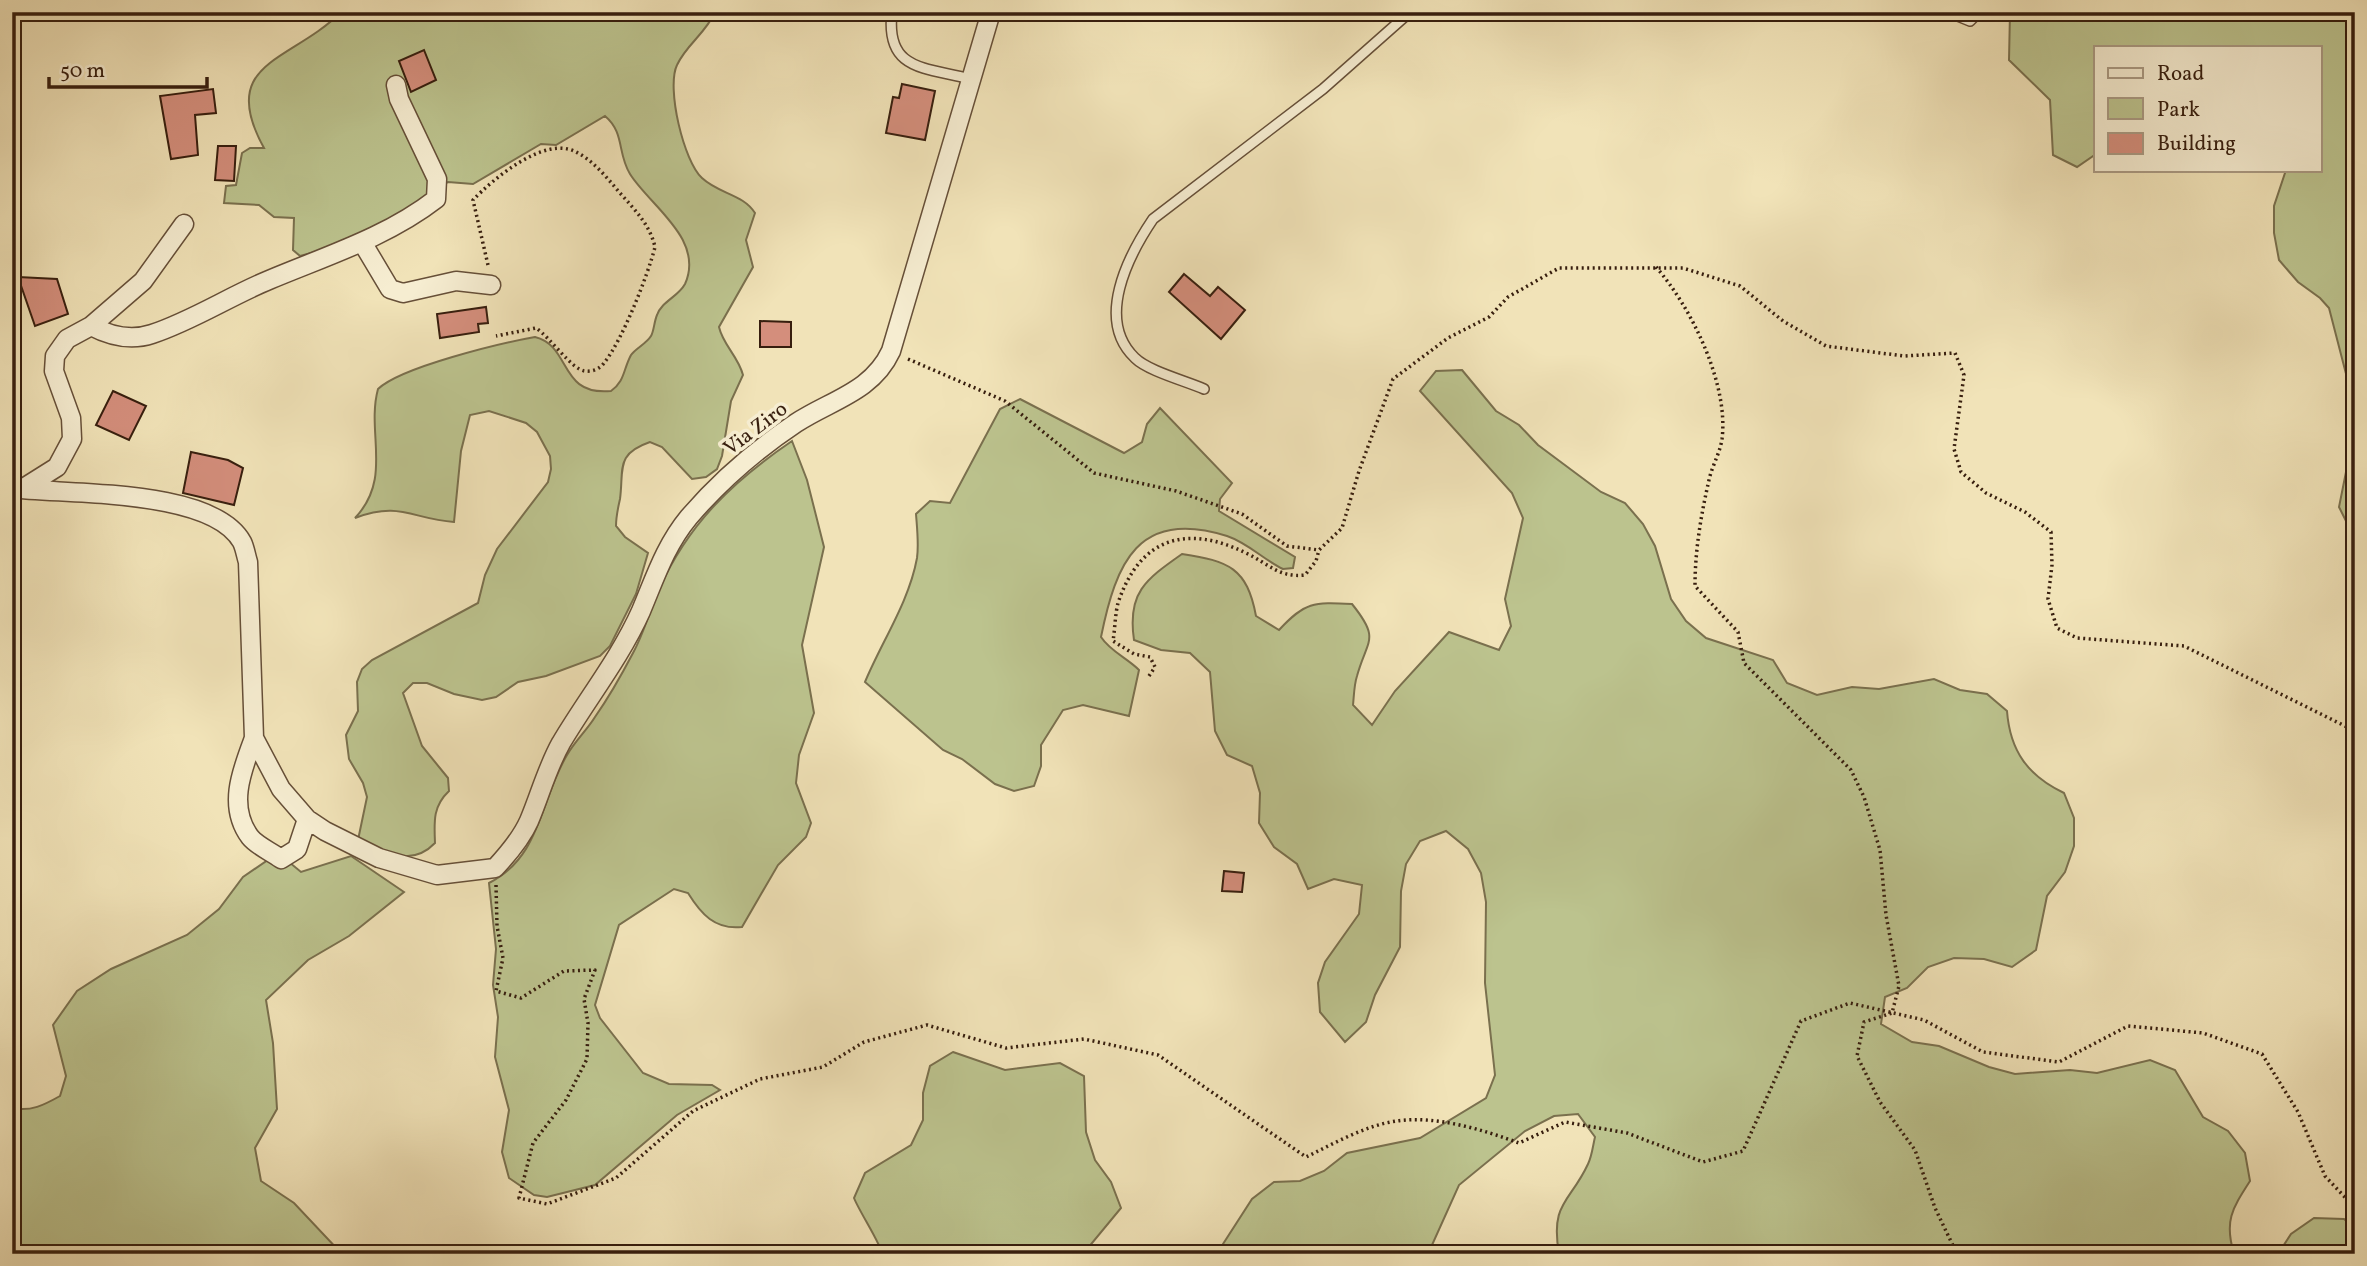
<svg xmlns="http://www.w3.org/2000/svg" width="2367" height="1266" font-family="Vollkorn,serif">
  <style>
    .green { fill: #bcc38e; stroke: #7a704e; stroke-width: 2 }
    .building { fill: #d48e7c; stroke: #371e0e; stroke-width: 2 }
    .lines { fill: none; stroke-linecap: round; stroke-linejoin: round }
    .service-casing { stroke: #664f38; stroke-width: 12 }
    .minor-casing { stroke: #664f38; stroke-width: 21 }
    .path { stroke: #371e0e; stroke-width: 3.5; stroke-dasharray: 2 3.5; stroke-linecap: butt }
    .service { stroke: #f6edd1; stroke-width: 9 }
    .minor { stroke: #f6edd1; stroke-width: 18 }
    .labels { text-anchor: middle; stroke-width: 7; stroke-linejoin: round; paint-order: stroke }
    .street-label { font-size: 21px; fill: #371e0e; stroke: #f6edd1 }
  </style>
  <rect width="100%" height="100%" fill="#f1e3b8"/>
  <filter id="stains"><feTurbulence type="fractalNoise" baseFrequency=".00286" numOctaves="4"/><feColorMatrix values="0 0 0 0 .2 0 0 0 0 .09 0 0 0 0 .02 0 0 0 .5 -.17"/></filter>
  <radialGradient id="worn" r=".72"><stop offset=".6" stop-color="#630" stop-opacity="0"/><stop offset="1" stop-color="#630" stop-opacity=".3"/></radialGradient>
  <!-- green -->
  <path class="green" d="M341,12H715C706,33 686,45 677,65C666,88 684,162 702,178C719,194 743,194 755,213L746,240L753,267L719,327C723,345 738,356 743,375L731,401L722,456L717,469L706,477L692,479L662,447L650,442C615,454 624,469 620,499C618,508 616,516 616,526L625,537L648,553L636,594L610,646L600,656L546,676L518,682L496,697L482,700L454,694L427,683H413L403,693L422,746L448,778L449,791C433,806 434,821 435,843C411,868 385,852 358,840L367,797L363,783L349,759L346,735L358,711L357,682L362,669L372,660L478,603L485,575L497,549L548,482L551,469L550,456L537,432L526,423L489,411L470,415L461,451L454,522C412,519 400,501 355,518C393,478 366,433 378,389C401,367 501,343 535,337C572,346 558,396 611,391C625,381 623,370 631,355C636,348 646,344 651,336C654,331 654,322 657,315C662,301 678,297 685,284C705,239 650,206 630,174C617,153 625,133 605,116L556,145L541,144L473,184L448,182L393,219L345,244L300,256L293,250L294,218L274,217L259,205L224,203L226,186L236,185L242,153L250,148H264C216,61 292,62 341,12Z
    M2010,12H2355V539L2339,507L2350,452L2352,397L2329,308L2320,298L2298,282L2279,260L2274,233V206L2286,170H2320V47H2096V154L2077,167L2053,155L2050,100L2009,60Z
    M1462,370L1496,411L1519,425L1538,445L1601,492L1625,503L1643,524L1655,546L1671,599L1686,621L1706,638L1773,660L1787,683L1817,695L1852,687L1879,689L1934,679L1960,690L1987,694L2007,711C2010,751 2028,776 2064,793L2074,818V846L2065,872L2047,896L2036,950L2012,967L1984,959L1954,958L1928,967L1907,988L1885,997L1881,1024L1912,1042L1939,1046L1989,1067L2015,1074L2070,1070L2097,1073L2150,1060L2175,1070L2203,1117L2228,1131L2245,1153L2250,1181C2232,1209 2224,1221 2234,1254H1726V1249L1685,1254H1559C1550,1202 1570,1203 1588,1164C1592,1156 1593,1145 1595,1137L1578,1114L1554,1116L1525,1131L1459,1185L1428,1254H1224L1223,1244L1252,1199L1274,1182L1300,1181L1324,1171L1347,1153L1420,1138L1486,1098L1495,1075L1485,983L1486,902L1481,873L1468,849L1446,831L1420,841L1406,864L1401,891L1400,947L1375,995L1366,1022L1345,1042L1320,1012L1318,983L1325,962L1359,914L1362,885L1334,879L1308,889L1297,864L1274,847L1259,823L1260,793L1252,766L1227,755L1215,731L1210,672L1190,653L1161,650L1134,640C1127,593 1145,580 1182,554C1229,561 1247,568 1256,616L1279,630C1305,602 1313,602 1352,604C1381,640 1367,639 1357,676C1354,685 1354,696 1353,705L1372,725L1395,691L1449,632L1499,650L1511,626L1505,599L1523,518L1512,493L1420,391L1436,371Z
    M1020,399L1124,453L1142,442L1147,424L1160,408L1232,483L1220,499L1219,511L1295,557L1293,568L1283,569C1264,560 1248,543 1227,536C1138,508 1116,563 1101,637C1110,651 1127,658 1139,670L1129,716L1083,705L1063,710L1041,745V766L1034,786L1014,791L995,784L962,759L943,750L865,682C882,641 909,602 917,558C919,544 917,528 916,514L930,501L950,503L1000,409Z
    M792,441L807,480L824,547L802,645L814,713L799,755L796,783L811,823L806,837L778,865L742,927C715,930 701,914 688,893L674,889L619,925L595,1005L600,1018L643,1073L669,1084L712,1085L720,1090L677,1115L595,1185L547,1197L534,1195L509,1178L502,1152L509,1110L495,1057L498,1017L493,985L496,949L489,883C541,857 540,800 567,755C575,741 587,730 595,717C609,697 622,674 633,653C644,633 650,610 659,589C689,523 733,481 792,441Z
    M278,853L301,872L351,856L404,892L349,936L308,960L266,1000L273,1043L277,1109L255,1148L261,1181L294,1203L342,1254H12V1108C31,1112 44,1105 60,1096L66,1076L53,1025L77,991L111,969L187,935L219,909L243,877Z
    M953,1052L1005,1070L1060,1063L1084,1076L1086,1132L1095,1160L1111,1182L1121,1208L1083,1254H882C882,1246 859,1211 854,1198L865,1173L911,1145L923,1120V1093L930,1066Z
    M2314,1218L2344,1219L2355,1228V1254H2278L2291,1234Z"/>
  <!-- building -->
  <path class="building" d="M424,50L436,80L411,92L399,61Z
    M902,84L935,91L925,140L886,133L893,97L899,98Z
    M213,89L216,113L195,115L198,155L171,159L160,96Z
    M218,146H236L234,181L215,180Z
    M1184,274L1210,296L1218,287L1245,310L1221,339L1169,292Z
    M18,277L57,279L68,314L35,326Z
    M486,307L488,323L478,324L479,332L440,338L437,314Z
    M760,321L791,322V347H760Z
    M113,391L146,406L129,440L96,425Z
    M191,452L228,460L243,468L234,505L183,493Z
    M1224,871L1244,873L1242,892L1222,891Z"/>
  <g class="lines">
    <!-- service casing -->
    <g class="service-casing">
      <path id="service" d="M892,12C885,71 925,67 970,79
        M1948,12L1970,21L1979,12
        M1204,389C1186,381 1148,371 1135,358C1095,320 1128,256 1153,219L1323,89L1410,12"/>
    </g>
    <!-- minor casing -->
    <g class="minor-casing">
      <path id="minor" d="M362,242L390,289L403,293L456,281L491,285
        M91,326C110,336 131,341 152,334C192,321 230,296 269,280C326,256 387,237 436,199L437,179L399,99L396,85
        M12,488C67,495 212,488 242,542C245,548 246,556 248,562L254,738L281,789L307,819L325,831L379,858L437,875L495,868C508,854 521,839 529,821C540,795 547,768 561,743C587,699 620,658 641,611C655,578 665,546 689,517C719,482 757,449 796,423C831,400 872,392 891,351L991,12
        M22,489L57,467L72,439L71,418L54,371L55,356L67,339L91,326L143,281L184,224
        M254,738C242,770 227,806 250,837C257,846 272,852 281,859L297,849L307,819"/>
    </g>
    <!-- path -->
    <path class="path" d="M488,265L473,200C493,179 545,135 576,152C594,161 607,178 620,193C635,210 650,225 655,247C648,275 622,341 604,363C600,369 592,372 585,371C572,370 550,337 536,328L496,336
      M1656,267C1691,307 1729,384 1722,439C1720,453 1712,466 1709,480C1701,515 1695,550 1695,586L1738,632L1744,663L1851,770L1864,797L1880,850L1886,915L1899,986L1892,1013L1864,1022L1857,1056L1880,1102L1915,1150L1935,1208L1957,1254
      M908,359L1005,401L1094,473L1176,491L1242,514L1287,546L1319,550L1342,528L1359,471L1393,379L1448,338L1489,317L1508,297L1559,268H1683L1740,286L1783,321L1826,346L1904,356L1955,353L1964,375L1954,449L1961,472L1986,493L2025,512L2051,532L2052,565L2048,599L2057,628L2077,638L2184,646L2355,731
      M1149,676L1155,667L1150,657L1134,654L1113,641C1115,629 1115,615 1118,603C1140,537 1187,524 1246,553C1269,564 1279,578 1305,575L1316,561L1319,550
      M496,885L497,926L503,958L496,991L521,998L564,971L595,970L584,999L588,1023L587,1059L566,1100L533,1143L519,1198L547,1204L616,1178L693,1111L760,1079L823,1067L864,1042L927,1025L1006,1048L1084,1039L1158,1055L1306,1157C1335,1143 1366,1125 1397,1121C1435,1115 1484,1130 1519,1143L1565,1122L1627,1133L1703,1162L1743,1151L1801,1021L1850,1003L1924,1020L1983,1052L2059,1062L2128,1026L2203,1033L2262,1054L2298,1112L2325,1176L2355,1208"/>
    <!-- service -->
    <use href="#service" class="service"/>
    <!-- minor -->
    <use href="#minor" class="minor"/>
  </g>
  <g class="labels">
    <!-- street labels -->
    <g class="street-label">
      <text transform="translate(755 428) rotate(-37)" y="7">Via Ziro</text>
    </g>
  </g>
  <!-- margin -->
  <rect width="2367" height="1266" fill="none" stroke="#f1e3b8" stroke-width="42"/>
  <rect x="14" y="14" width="2339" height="1238" fill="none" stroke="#371e0e" stroke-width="3.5"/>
  <rect x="21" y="21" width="2325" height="1224" fill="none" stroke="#371e0e" stroke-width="2"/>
  <!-- legend -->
  <rect x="2094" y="46" width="228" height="126" fill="#f6edd1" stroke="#aa9a83" stroke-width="2"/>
  <rect x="2108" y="68" width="35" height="10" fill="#f6edd1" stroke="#aa9a83" stroke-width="2"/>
  <text x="2157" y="80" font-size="21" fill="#371e0e">Road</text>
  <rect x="2108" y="98" width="35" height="21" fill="#bcc38e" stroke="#aa9a83" stroke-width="2"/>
  <text x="2157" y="116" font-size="21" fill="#371e0e">Park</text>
  <rect x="2108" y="133" width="35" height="21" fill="#d48e7c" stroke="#aa9a83" stroke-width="2"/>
  <text x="2157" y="150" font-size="21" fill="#371e0e">Building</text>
  <!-- scale -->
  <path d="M49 77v10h158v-10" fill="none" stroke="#371e0e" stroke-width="3.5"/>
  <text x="60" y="77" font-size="21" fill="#371e0e" stroke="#f6edd1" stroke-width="5" paint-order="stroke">50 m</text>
  <rect width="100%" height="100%" filter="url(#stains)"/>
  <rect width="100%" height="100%" fill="url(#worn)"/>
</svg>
